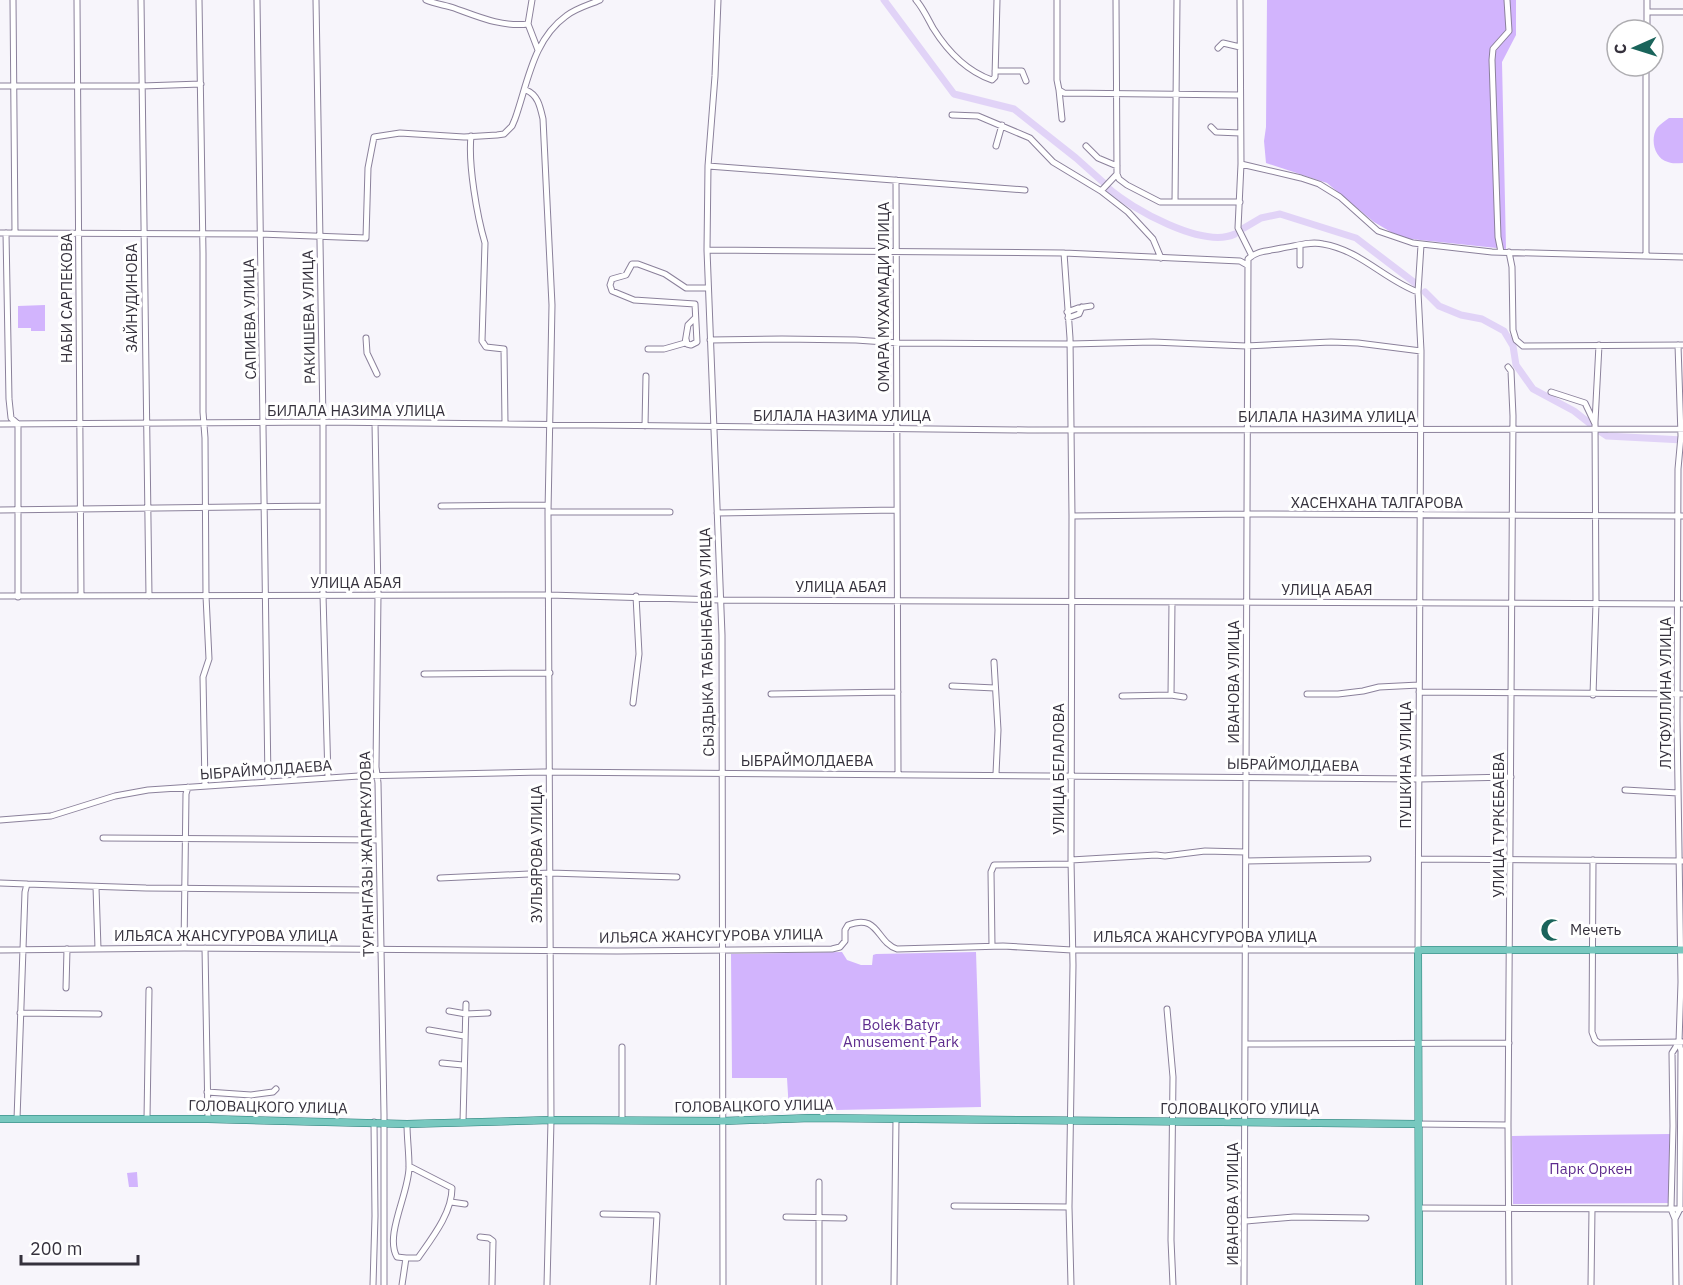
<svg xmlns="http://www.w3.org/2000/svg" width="1683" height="1285" font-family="'IBM Plex Sans',sans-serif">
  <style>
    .green { fill: #d2b4fd }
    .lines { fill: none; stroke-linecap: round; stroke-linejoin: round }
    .river { stroke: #e1d3f7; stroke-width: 7 }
    .minor-casing { stroke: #8b819b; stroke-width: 7 }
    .major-casing { stroke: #267c76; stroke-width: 8 }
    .minor { stroke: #fff; stroke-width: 5 }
    .major { stroke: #78c8bf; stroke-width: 7 }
    .labels { text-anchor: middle; stroke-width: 6; stroke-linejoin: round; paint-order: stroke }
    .street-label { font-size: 15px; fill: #35313c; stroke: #fff }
    .poi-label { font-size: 15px; fill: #35313c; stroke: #fff; text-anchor: start }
    .park-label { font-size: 15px; fill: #5e2c8e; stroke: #fff }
  </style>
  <rect width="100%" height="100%" fill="#f7f5fb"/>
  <!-- green -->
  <path class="green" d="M1267,0H1516V35L1502,62L1506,249L1401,238L1374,222L1327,183L1266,163L1264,141L1266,127Z
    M1669,118H1683V163C1678,163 1672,164 1668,162C1654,158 1650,139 1657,128C1660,124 1665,121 1669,118Z
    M45,305V331H31V328H18V306Z
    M842,952L847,960L861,965H872L873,955L876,954L976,952L981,1107L789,1111L787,1078H732L731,954Z
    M1670,1134L1671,1203L1513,1204L1512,1136Z
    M137,1172L138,1187H129L127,1173Z"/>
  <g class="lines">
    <!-- river -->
    <path class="river" d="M884,0L954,94L1014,109L1076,158L1104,183
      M1108,188C1132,209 1203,249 1235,234
      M1244,228L1261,218L1280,214L1356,238L1415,283
      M1425,292L1439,306L1461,315L1482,319L1504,331L1513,346L1516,365L1533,389L1574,411L1593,426
      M1601,432L1607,436L1683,440"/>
    <!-- minor casing -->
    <g class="minor-casing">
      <path id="minor" d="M13,0L15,233
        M77,0L81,596
        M141,0L149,596
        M199,0L203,253V412L205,438L206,596L209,659L203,677L205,786
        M257,0L268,782
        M316,0L323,422V595L328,778
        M426,0C435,4 445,5 454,8C479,17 501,27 528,24
        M532,0L528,24L538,50
        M718,0L715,76L708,166L707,250L722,635L723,1285
        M916,0C923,8 928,19 933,28C948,52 966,71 992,80L995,77L997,0
        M1057,0V80L1059,90L1064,93
        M1116,0L1117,174L1119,179L1127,185L1160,202H1240
        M1240,0L1241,164L1238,228L1252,256
        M1647,12H1683
        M1647,30V0
        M1218,48L1223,43L1240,47
        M1646,66V256
        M995,71H1022L1026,81
        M0,86H142L201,84
        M526,90C538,95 540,106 543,119L552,305L548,512L551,1120L547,1285
        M1059,90L1062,119
        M1064,93L1239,95
        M952,115L978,116L1030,138L1053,162L1101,191L1128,212L1153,239L1161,258
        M1211,127L1216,132L1240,133
        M471,136C468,164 477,216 485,243L482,341L486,347L504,349L505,423
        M996,146L1002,125
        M1086,146L1098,158L1117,166
        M1241,164L1301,178L1319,184L1340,197L1378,231L1413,243L1492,252L1683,257
        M708,166L1025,190
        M896,180L898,773
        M1101,191L1117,174
        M1175,202L1177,0
        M0,233L260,234L366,238L368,168L374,137L400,133L464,137L497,135L504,134L512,126L515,119C528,82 533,40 566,16C576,8 589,5 600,0
        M6,233L9,399L11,418L18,424V597
        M707,250L1064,253L1240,261L1247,265
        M1501,252L1498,237L1492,60L1493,49L1509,31L1507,0
        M1509,252L1512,267L1513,330L1516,340L1523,346L1683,345
        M1064,253L1070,338L1072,516L1071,860L1073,965L1069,1207L1071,1285
        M1300,265V245
        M1067,312L1078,308L1091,306
        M1068,318L1079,314L1082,307
        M366,338L367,353L377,374
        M686,339L687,344L691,345L697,342L695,304L634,300L612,291L610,285L612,279L626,275L632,264H638L665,274L686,288H708
        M710,340L782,339L856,340L899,343L1070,344L1153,342L1246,346L1331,342L1358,343L1421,351
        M648,349H664L685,343L688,325L694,319
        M1508,367L1511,371L1513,416L1508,1125L1509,1285
        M1551,392L1585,403L1595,424
        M375,423L378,595L376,767L378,783L384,1114V1285
        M0,424L323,422L1028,430L1683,429
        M645,426L646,376
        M441,506L548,505
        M0,510L323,506
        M548,512H670
        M717,513L896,510
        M1072,516L1247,514L1683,516
        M0,596L549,595L720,600L1683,604
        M994,662L998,730L996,774
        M424,674L550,673
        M952,686L995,688
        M1419,692L1683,694
        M771,694L898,692
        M1307,694H1338L1363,691L1379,687L1419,685
        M1171,695L1184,697
        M1593,695L1596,603L1595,422L1599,345
        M1122,696L1171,695L1172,602
        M633,703L639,654L636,596
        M1625,790L1678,793
        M0,820L51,816L115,796L148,790L359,776L543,772L1419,779L1511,777
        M103,838L379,840
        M369,840L371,950
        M1419,859L1683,861
        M1071,860L1156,855L1165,856L1205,851L1245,852
        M1593,860L1592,1032L1595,1040L1599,1043L1683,1042
        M1246,861L1368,859
        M440,878L550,873L677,877
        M0,883L27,884
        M96,887L98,949
        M992,946L991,872L994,865L1071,864
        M184,948L186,794L188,787
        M205,948L208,1119
        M0,950L184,948L617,951L832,949L840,947L845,941V930L848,925C879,913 876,942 897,949L1003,946L1072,950H1418L1421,351L1418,292L1421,245
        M66,988L67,949
        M1167,1009L1173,1077L1171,1240L1173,1285
        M449,1011L466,1014L488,1013
        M20,1013L99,1014
        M429,1030L464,1036
        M1246,1044L1509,1043
        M622,1047V1120
        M442,1063L463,1065
        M207,1092L251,1095L273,1092L276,1089
        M17,1119L25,892L27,884L146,888L370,890
        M147,1119L149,990
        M463,1122L466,1004
        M1417,1124L1508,1125
        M819,1182V1285
        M451,1202L465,1204
        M954,1206L1069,1207
        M1419,1208L1681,1209
        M603,1214L657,1215L653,1285
        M786,1217L844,1218
        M1675,1219L1680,1209L1681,1051L1679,1042L1681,982L1677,721L1678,469L1681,436L1678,345
        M1246,1221L1294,1217L1366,1218
        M480,1237L489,1238L493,1241L492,1285
        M406,1258H418C432,1238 452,1213 452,1188L409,1166
        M373,1285L375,1216L374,1122
        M402,1285L406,1258L397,1257C384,1235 410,1191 409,1166C409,1152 407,1138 407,1124
        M894,1285L896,1119
        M1244,1285L1248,259C1257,250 1270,251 1282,248C1296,246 1310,241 1323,244C1360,250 1385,280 1418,292
        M1591,1285L1592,1209
        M1676,1285L1675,1219L1671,1209L1673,1126L1672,1053L1679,1042"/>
    </g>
    <!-- major casing -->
    <g class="major-casing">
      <path id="major" d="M0,1119H208L407,1124L551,1120L722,1121L811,1118L1417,1124
        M1419,1285L1418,950H1683"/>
    </g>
    <!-- minor -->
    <use href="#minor" class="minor"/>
    <!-- major -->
    <use href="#major" class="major"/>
  </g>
  <!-- icons -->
  <defs>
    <g id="mosque-bare" transform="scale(1.8)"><path d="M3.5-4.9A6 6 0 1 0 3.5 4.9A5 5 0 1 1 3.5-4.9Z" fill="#1a645b" stroke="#fff" stroke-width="2.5" paint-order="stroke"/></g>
  </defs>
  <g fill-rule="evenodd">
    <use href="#mosque-bare" x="1552" y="930"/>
  </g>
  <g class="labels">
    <!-- street labels -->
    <g class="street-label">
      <text transform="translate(884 297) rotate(-90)" y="5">ОМАРА МУХАМАДИ УЛИЦА</text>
      <text transform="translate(67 298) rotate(-90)" y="5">НАБИ САРПЕКОВА</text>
      <text transform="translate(132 298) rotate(-90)" y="5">ЗАЙНУДИНОВА</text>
      <text transform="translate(309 317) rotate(-91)" y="5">РАКИШЕВА УЛИЦА</text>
      <text transform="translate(250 319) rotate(-91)" y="5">САПИЕВА УЛИЦА</text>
      <text x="356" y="416">БИЛАЛА НАЗИМА УЛИЦА</text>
      <text x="842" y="421">БИЛАЛА НАЗИМА УЛИЦА</text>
      <text x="1327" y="422">БИЛАЛА НАЗИМА УЛИЦА</text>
      <text x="1377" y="508">ХАСЕНХАНА ТАЛГАРОВА</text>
      <text x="356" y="588">УЛИЦА АБАЯ</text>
      <text x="841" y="592">УЛИЦА АБАЯ</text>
      <text x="1327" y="595">УЛИЦА АБАЯ</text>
      <text transform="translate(707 642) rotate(-91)" y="5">СЫЗДЫКА ТАБЫНБАЕВА УЛИЦА</text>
      <text transform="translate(1234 682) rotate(-90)" y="5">ИВАНОВА УЛИЦА</text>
      <text transform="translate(1666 693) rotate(-90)" y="5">ЛУТФУЛЛИНА УЛИЦА</text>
      <text x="807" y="766">ЫБРАЙМОЛДАЕВА</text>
      <text transform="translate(1293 765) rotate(1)" y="5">ЫБРАЙМОЛДАЕВА</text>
      <text transform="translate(1406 765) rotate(-90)" y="5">ПУШКИНА УЛИЦА</text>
      <text transform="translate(1059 769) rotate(-90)" y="5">УЛИЦА БЕЛАЛОВА</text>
      <text transform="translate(266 770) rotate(-4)" y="5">ЫБРАЙМОЛДАЕВА</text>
      <text transform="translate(1499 825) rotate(-90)" y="5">УЛИЦА ТУРКЕБАЕВА</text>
      <text transform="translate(367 854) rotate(-91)" y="5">ТУРГАНГАЗЫ ЖАПАРКУЛОВА</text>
      <text transform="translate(537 854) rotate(-90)" y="5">ЗУЛЬЯРОВА УЛИЦА</text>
      <text x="226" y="941">ИЛЬЯСА ЖАНСУГУРОВА УЛИЦА</text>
      <text transform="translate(711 936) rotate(-1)" y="5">ИЛЬЯСА ЖАНСУГУРОВА УЛИЦА</text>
      <text x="1205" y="942">ИЛЬЯСА ЖАНСУГУРОВА УЛИЦА</text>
      <text transform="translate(754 1106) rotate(-1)" y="5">ГОЛОВАЦКОГО УЛИЦА</text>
      <text transform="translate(268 1107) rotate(1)" y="5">ГОЛОВАЦКОГО УЛИЦА</text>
      <text x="1240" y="1114">ГОЛОВАЦКОГО УЛИЦА</text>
      <text transform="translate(1233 1204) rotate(-90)" y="5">ИВАНОВА УЛИЦА</text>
    </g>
    <!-- poi labels -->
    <g class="poi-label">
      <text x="1570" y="935">Мечеть</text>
    </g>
    <!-- park labels -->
    <g class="park-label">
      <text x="901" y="1030">Bolek Batyr<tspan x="901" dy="17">Amusement Park</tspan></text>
      <text x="1591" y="1174">Парк Оркен</text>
    </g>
  </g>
  <!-- north arrow -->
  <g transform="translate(1635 48) rotate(267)"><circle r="28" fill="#ffffff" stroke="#aeadb1" stroke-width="1.5"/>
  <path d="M0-4.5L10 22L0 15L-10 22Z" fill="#1a645b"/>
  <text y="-9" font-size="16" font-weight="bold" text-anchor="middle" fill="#35313c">С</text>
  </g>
  <!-- scale -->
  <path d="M21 1255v9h117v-9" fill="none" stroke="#35313c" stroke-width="3"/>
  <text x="30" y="1255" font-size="18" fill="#35313c" stroke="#ffffff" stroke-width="4.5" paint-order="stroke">200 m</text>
</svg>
